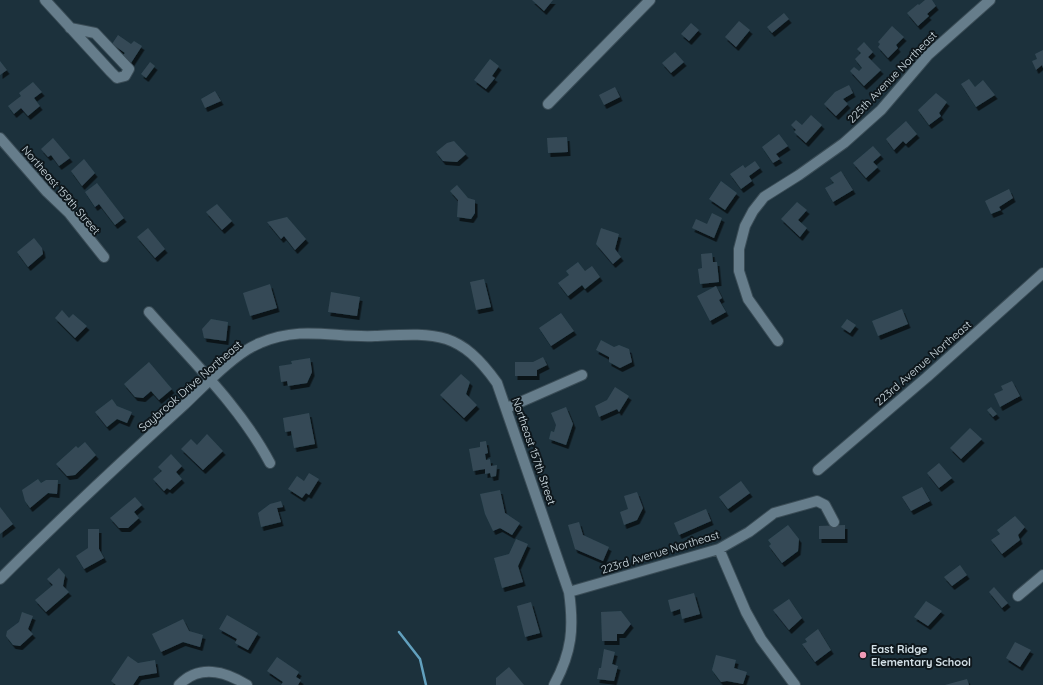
<svg xmlns="http://www.w3.org/2000/svg" width="1043" height="685" font-family="Quicksand,sans-serif">
  <style>
    .lines { fill: none; stroke-linecap: round; stroke-linejoin: round }
    .stream { stroke: #62a0be; stroke-width: 2.5 }
    .building { fill: #344a56; filter: url(#shadow) }
    .minor-casing { stroke: #3a4c56; stroke-width: 12 }
    .minor { stroke: #667d8b; stroke-width: 10 }
    .poi-dot { fill: #f09ab6; stroke: #0e171c; stroke-width: 1.5 }
    .labels { text-anchor: middle; stroke-width: 4; stroke-linejoin: round; paint-order: stroke }
    .street-label { font-size: 11px; fill: #d3e0e7; stroke: #0e171c }
    .poi-label { font-size: 11px; font-weight: bold; fill: #d3e0e7; stroke: #0e171c; text-anchor: start }
  </style>
  <defs>
    <filter id="shadow"><feDropShadow dx="2.5" dy="4" stdDeviation="0" flood-color="#0009"/></filter>
  </defs>
  <rect width="100%" height="100%" fill="#1c313c"/>
  <g class="lines">
    <!-- stream -->
    <path class="stream" d="M399,632L420,659L426,685"/>
  </g>
  <!-- building -->
  <path class="building" d="M532,0H553L544,11Z
    M925,0H932L936,6L927,14L929,16L918,26L907,13L918,4L919,5Z
    M784,13L789,19L772,33L767,27Z
    M739,21L750,30L736,47L725,37Z
    M691,23L699,30L689,41L681,34Z
    M892,26L904,37L896,45L898,48L888,58L878,47L880,44L878,42Z
    M118,35L131,44L134,41L142,46L131,63L122,56L125,53L112,44Z
    M864,42L873,52L868,57L881,70L864,86L850,71L854,67L859,71L862,68L855,59L861,53L857,49Z
    M1043,50V68L1042,65L1036,70L1032,61L1037,59L1035,54Z
    M675,52L684,62L671,73L662,63Z
    M490,59L499,66L492,76L495,78L486,89L474,80Z
    M0,61L7,70L0,75Z
    M150,62L155,66L146,78L141,74Z
    M969,79L975,87L983,80L995,95L976,107L961,84Z
    M33,82L42,92L34,98L40,106L28,116L21,108L14,114L8,106L21,96L19,93Z
    M849,85L853,93L843,99L848,104L836,116L824,104L835,92Z
    M615,87L620,97L604,105L599,95Z
    M215,91L221,101L205,108L201,99Z
    M936,93L947,102L939,113L941,116L929,125L918,110Z
    M811,115L822,125L806,143L794,132L796,130L791,125L796,120L802,125Z
    M906,121L917,134L906,144L903,141L894,150L886,139Z
    M779,134L788,146L776,154L780,159L773,163L762,147Z
    M567,137L568,152L548,153L547,138Z
    M53,138L70,158L59,166L51,155L48,157L41,149Z
    M454,141L466,154L457,162L443,161L436,152L447,143Z
    M873,146L881,155L873,162L878,167L866,178L853,163Z
    M84,159L95,173L82,186L71,171Z
    M755,161L760,168L749,176L752,181L741,189L730,174L743,165L745,168Z
    M841,171L853,190L833,202L825,188L834,183L830,178Z
    M721,181L737,193L725,210L709,199Z
    M97,183L124,218L115,225L99,204L95,207L85,192Z
    M457,185L468,198L475,200V213L471,219L457,217L458,200L450,191Z
    M1009,189L1013,198L999,207L1001,210L991,214L985,201Z
    M797,202L807,210L798,220L807,228L800,237L781,219Z
    M217,204L232,221L222,230L206,212Z
    M712,213L722,218L714,238L692,228L696,219L707,224Z
    M287,217L306,239L295,250L284,236L281,239L267,222Z
    M148,228L165,249L155,258L137,237Z
    M601,228L619,234L615,249L621,257L613,264L596,244Z
    M34,238L42,248L43,254L28,267L17,252Z
    M712,253L713,262H717L719,282L700,284L698,269L702,268L701,254Z
    M578,262L585,271L592,266L600,277L585,289L582,285L568,296L558,283L569,275L566,271Z
    M484,279L491,307L476,310L470,282Z
    M270,284L277,308L250,316L243,293Z
    M716,286L722,298L719,300L726,312L710,321L697,296Z
    M331,292L360,297L357,316L328,312Z
    M902,309L908,324L878,336L872,321Z
    M62,310L69,318L73,314L87,326L75,338L55,318Z
    M561,313L574,331L551,346L539,328Z
    M211,319L228,322L226,341L204,338L202,329Z
    M847,319L856,325L850,333L841,327Z
    M601,340L614,347L619,345L629,349L632,362L620,368L609,362V357L596,350Z
    M543,357L547,365L537,370V376H515V362H533Z
    M310,358L312,372L307,383L288,386L287,381L281,382L279,366L292,364L291,361Z
    M149,362L172,389L159,400L151,391L143,398L135,397L124,384Z
    M461,374L470,382L466,394L477,405L464,418L440,395Z
    M1012,381L1020,396L1000,407L994,394L1003,390L1001,386Z
    M615,387L629,396L619,412L617,409L599,417L595,406L607,400Z
    M112,399L117,406L132,412L127,423L117,419L107,427L95,412Z
    M566,407L573,424L566,445L549,439L551,431L554,432L556,425L551,413Z
    M991,407L997,414L993,417L987,410Z
    M309,413L315,444L294,448L291,431L285,432L283,418Z
    M970,428L982,439L961,459L950,448Z
    M207,434L223,451L203,470L181,449L191,439L197,445Z
    M486,441L488,453L485,454L486,460L490,459L491,466L497,465L496,476L491,477L490,473L485,474V469L473,471L469,449L480,447V442Z
    M85,442L96,455L75,475L67,476L56,464L76,446L78,448Z
    M171,454L182,466L176,472L182,479L170,490L167,488L164,491L153,479L162,471L158,467Z
    M939,463L952,478L939,488L927,473Z
    M309,473L319,479L309,495L306,493L302,498L288,489L297,476L304,481Z
    M38,479L41,483L46,480H58L57,494L48,493L30,508L25,501L22,490Z
    M741,481L750,493L728,509L719,497Z
    M922,487L930,501L911,511L902,497Z
    M500,490L505,513L520,523L512,535L500,528L493,531L485,514L480,494Z
    M637,492L643,508L637,520L624,525L620,512L628,509L624,496Z
    M135,497L142,505L134,512L139,518L128,528H119L110,518Z
    M281,501L283,507L277,508L281,522L261,527L258,513L270,504Z
    M0,507L13,524L0,534Z
    M706,509L711,521L679,535L674,523Z
    M1015,516L1025,527L1018,535L1020,540L1002,554L991,540L1000,534L997,530Z
    M579,522L583,535L609,547L603,561L575,549L568,525Z
    M788,525L799,539L798,551L782,563L769,546L771,544L768,540Z
    M845,525V539H819V526Z
    M88,529H99V549L104,558L84,569L76,556L88,548Z
    M516,539L528,544L518,566L523,582L502,588L494,558L509,554Z
    M960,565L967,575L952,586L944,577Z
    M59,568L65,575L63,586L69,592L46,612L35,600L53,585L47,579Z
    M994,587L1008,603L1002,608L989,592Z
    M694,593L700,614L682,619L680,609L671,612L668,600Z
    M789,599L802,618L789,630L773,610Z
    M926,601L942,611L928,626L914,617Z
    M531,602L540,633L525,637L517,606Z
    M621,611L631,624L623,634H617V641H602L601,612Z
    M22,612L33,616L28,629L33,634L20,646L13,645L6,636L7,631L19,622Z
    M227,615L258,633L248,650L235,643L237,639L219,629Z
    M183,619L189,631L203,635L200,647L183,642L161,652L152,634Z
    M818,629L831,650L815,662L802,644L807,642L805,639Z
    M1015,642L1031,650L1020,667L1006,658Z
    M604,649L615,652L612,664L618,666L614,681L597,679L599,668H601Z
    M716,655L736,660L734,668L747,672L743,684L727,681L721,682L712,670Z
    M128,656L138,663L155,660L157,673L139,676L133,685H116L111,681Z
    M277,657L299,672L296,677L301,680L298,685H281L283,682L267,671Z
    M509,667L524,685H496V678Z
    M967,679L969,685H945Z"/>
  <g class="lines">
    <!-- minor casing -->
    <g class="minor-casing">
      <path id="minor" d="M45,0L111,72L117,78L125,76L129,69L95,33L70,28
        M548,104L650,0
        M0,138L47,192L69,213L104,257
        M149,312C191,360 240,406 270,463
        M778,341L748,299L739,271V249L745,226L753,211L764,197L799,175L844,143L881,110L928,55L990,0
        M507,408L582,375
        M818,470L927,377L1043,273
        M719,549L746,612L761,639L795,685
        M0,579C60,519 122,461 185,404C205,385 235,353 260,343C302,325 334,338 375,336C436,333 459,330 497,383L569,592
        M1018,596L1043,575
        M179,685C199,664 225,671 247,685
        M554,685C572,652 574,628 569,592L719,549L749,532L774,513L817,501L825,505L834,522"/>
    </g>
    <!-- minor -->
    <use href="#minor" class="minor"/>
  </g>
  <!-- markers -->
  <circle class="poi-dot" cx="863" cy="655" r="4"/>
  <g class="labels">
    <!-- street labels -->
    <g class="street-label">
      <text transform="translate(892 77) rotate(-46)" y="4">225th Avenue Northeast</text>
      <text transform="translate(61 190) rotate(49)" y="4">Northeast 159th Street</text>
      <text transform="translate(923 363) rotate(-41)" y="4">223rd Avenue Northeast</text>
      <text transform="translate(190 386) rotate(-41)" y="4">Saybrook Drive Northeast</text>
      <text transform="translate(534 451) rotate(71)" y="4">Northeast 157th Street</text>
      <text transform="translate(660 552) rotate(-17)" y="4">223rd Avenue Northeast</text>
    </g>
    <!-- poi labels -->
    <g class="poi-label">
      <text x="871" y="653">East Ridge<tspan x="871" dy="13">Elementary School</tspan></text>
    </g>
  </g>
</svg>
